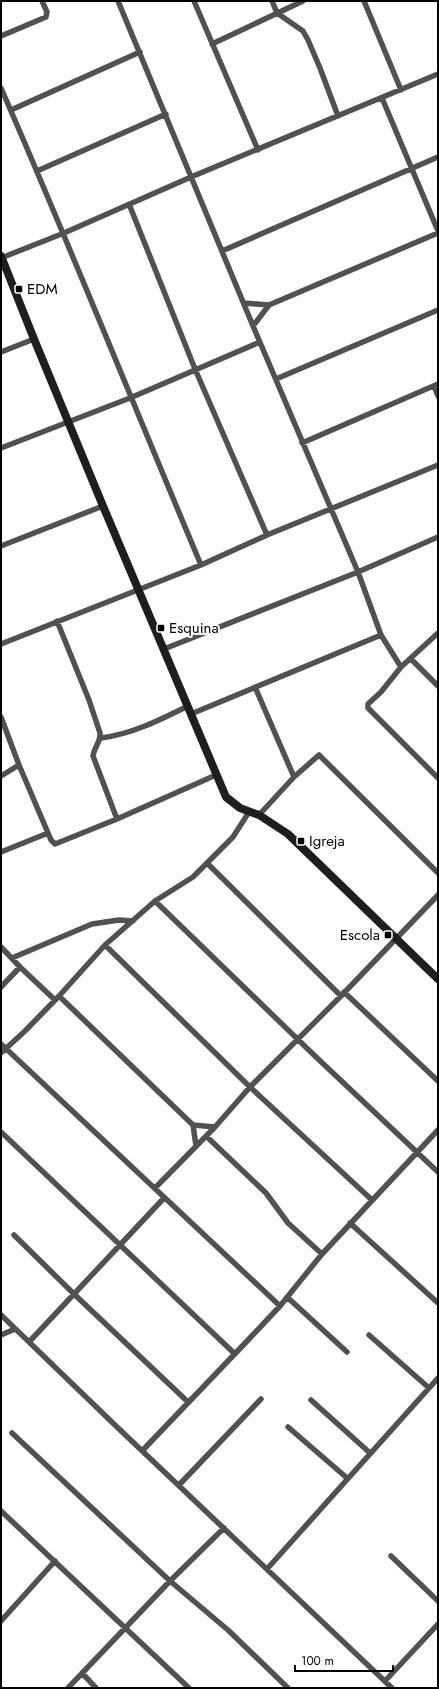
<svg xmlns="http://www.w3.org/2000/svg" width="439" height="1689" font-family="Jost,sans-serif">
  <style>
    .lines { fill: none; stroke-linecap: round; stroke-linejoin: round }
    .street { stroke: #515151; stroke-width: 5.5 }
    .secondary { stroke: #1e1e1e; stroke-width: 8 }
    .poi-dot { fill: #000; stroke: #fff; stroke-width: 1.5 }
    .labels { text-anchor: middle; stroke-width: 4; stroke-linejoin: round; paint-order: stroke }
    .poi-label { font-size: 15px; fill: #000; stroke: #fff; text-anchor: start }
  </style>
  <rect width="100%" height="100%" fill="#fff"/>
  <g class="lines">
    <!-- street -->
    <path class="street" d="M118,1L253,326L358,572L381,635L401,667L381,692L368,704V708L438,778
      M194,1L258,150
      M272,1L277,13L303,31L308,40L320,68L338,116
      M364,1L401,90
      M1,36L46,17L47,12L42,1
      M212,44L303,1
      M1,88C70,246 134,406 201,565
      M382,98L438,231
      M11,110L140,52
      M37,171L166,114
      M129,204L195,369L267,535
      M222,251L438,157
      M1,258L64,233L191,177L438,74
      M244,303L269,305L438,233
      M253,326L269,305
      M1,352L34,339
      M276,379L438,310
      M434,386L438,396
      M302,443L438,384
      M1,448L130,398L260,342
      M1,546L103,506
      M57,621L89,700L100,733C101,742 94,747 93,756L117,819
      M1,644L201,565L267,535L438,465
      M164,649L358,572L438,537
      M411,659L438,686
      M401,667L438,633
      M255,687L294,777
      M191,714L381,635
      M1,717L19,765L51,840L55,844L117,819L216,775
      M101,738C132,734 160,720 188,706
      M1,776L19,765
      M259,815L294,777L319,755L438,873
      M1,852L48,833
      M207,863L341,996
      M155,901L316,1057L438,1172
      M105,945L250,1087L372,1200
      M1,947L20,967L55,1000
      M12,958L92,924L119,920L133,921
      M1,987L20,967
      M344,992L438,1081
      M59,996L193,1125L215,1127
      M1,1044L280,1306
      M1,1053L25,1031L59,996L105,945L155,901L193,877L233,837L249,812
      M193,1125L196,1146
      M1,1132L235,1354
      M206,1136L266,1193L288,1223L322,1254
      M155,1188L215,1127L250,1087L341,996L438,895
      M350,1223L438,1303
      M14,1235L74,1294L188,1402
      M287,1297L347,1352
      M1,1315L117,1427L392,1688
      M1,1335L15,1329
      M369,1335L429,1388
      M29,1342L164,1198
      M311,1400L370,1453
      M288,1427L347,1478
      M12,1433L170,1581L228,1630L288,1688
      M142,1451L249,1339L280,1306L322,1254L438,1130
      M179,1485L261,1399
      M1,1511L189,1688
      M391,1556L438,1601
      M267,1569L438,1378
      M1,1621L55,1561
      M82,1673L96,1688
      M385,1681L438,1624
      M68,1688L170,1581L224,1528"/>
    <!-- secondary -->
    <path class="secondary" d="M1,256L34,339L103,506L226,797L240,808L259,815L288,834L438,979"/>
  </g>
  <!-- markers -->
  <g class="poi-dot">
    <rect x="15" y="285" width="8" height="8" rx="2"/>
    <rect x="157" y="624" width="8" height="8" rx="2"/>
    <rect x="297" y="837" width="8" height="8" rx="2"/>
    <rect x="384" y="931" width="8" height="8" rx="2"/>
  </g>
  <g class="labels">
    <!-- poi labels -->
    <g class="poi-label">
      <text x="27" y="294">EDM</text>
      <text x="169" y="633">Esquina</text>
      <text x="309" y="846">Igreja</text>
      <text x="380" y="940" text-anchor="end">Escola</text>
    </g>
  </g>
  <!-- border -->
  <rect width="439" height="1689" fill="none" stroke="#000000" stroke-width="4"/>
  <!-- scale -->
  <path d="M295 1665v6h98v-6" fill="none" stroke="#000000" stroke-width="2"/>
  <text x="301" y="1665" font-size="12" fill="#000000" stroke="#ffffff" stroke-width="3" paint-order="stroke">100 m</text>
</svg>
